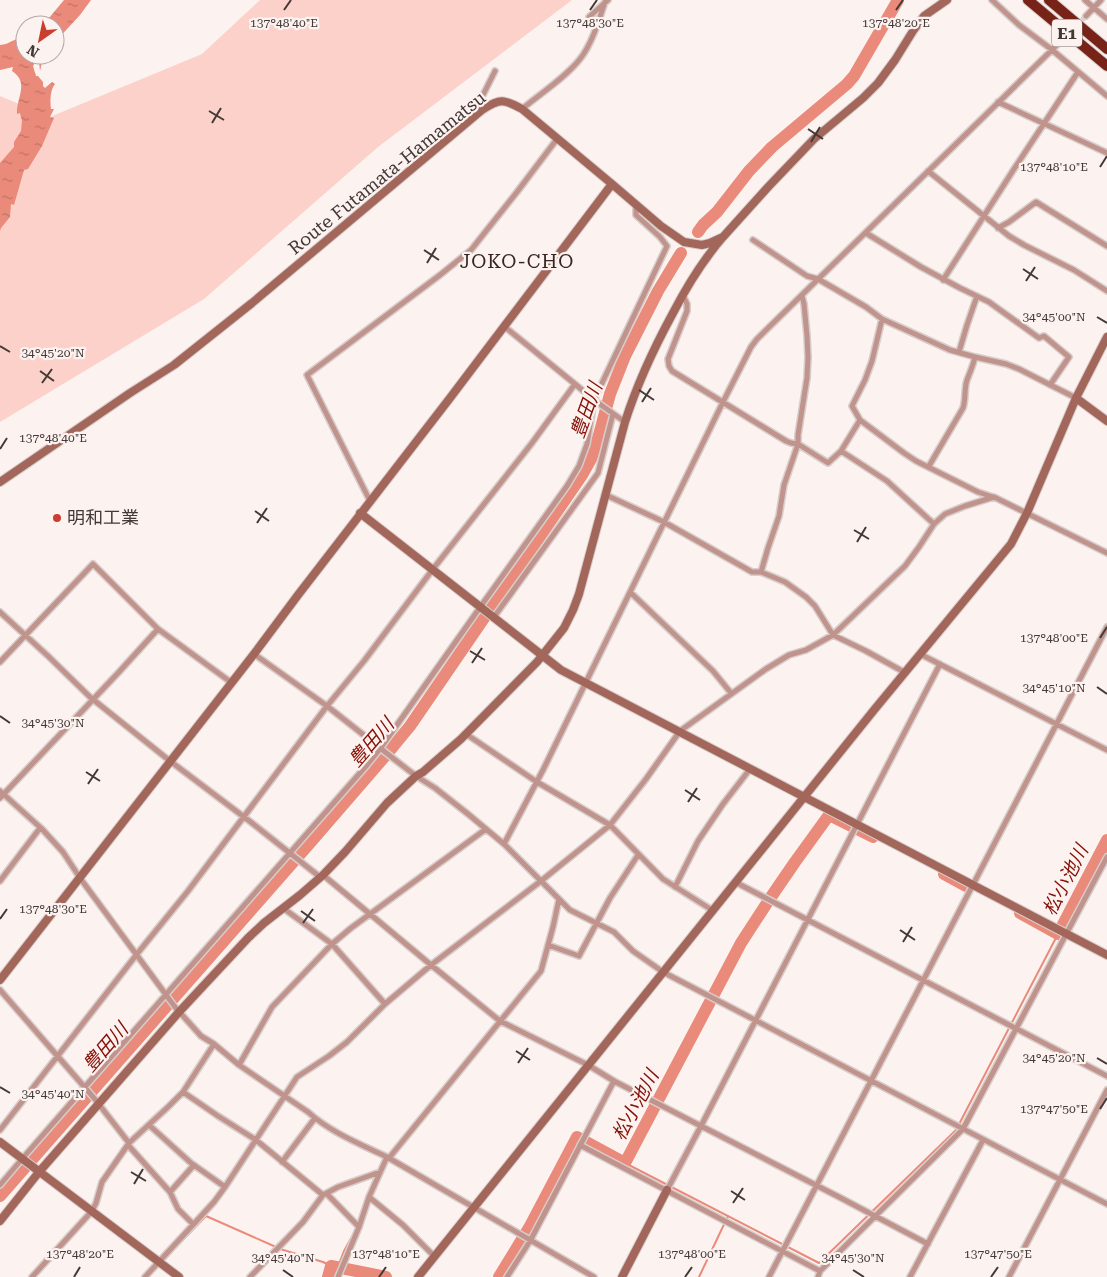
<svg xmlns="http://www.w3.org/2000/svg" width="1107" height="1277" font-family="'Roboto Serif','Noto Sans JP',serif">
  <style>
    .green { fill: #fbd1c9 }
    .water { fill: url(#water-ripples) }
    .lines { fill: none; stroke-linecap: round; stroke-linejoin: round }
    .stream { stroke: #ea8a7a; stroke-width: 2 }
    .river { stroke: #ea8a7a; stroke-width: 12 }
    .street-tunnel { stroke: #d7cdcb; stroke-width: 5; stroke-dasharray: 5 2.5; stroke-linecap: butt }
    .street-casing { stroke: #d7cdcb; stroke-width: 8 }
    .secondary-casing { stroke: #d7cdcb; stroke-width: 10 }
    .highway-casing { stroke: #d7cdcb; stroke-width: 12 }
    .street { stroke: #c0948d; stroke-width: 5 }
    .secondary { stroke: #a3665b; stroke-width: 8 }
    .highway { stroke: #782318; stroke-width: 10 }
    .ticks { fill: none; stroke: #433937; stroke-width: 2 }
    .poi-dot { fill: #ca3e2d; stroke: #fcf2f0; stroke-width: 2 }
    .labels { text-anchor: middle; stroke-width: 4.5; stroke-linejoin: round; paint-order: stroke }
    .shield { fill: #fcf2f0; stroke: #7a706e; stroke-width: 1 }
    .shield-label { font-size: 16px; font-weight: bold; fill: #433937 }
    .street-label { font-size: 18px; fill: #433937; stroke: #fcf2f0 }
    .poi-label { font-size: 18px; fill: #433937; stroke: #fcf2f0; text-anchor: start }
    .neighbourhood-label { font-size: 19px; letter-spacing: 1px; fill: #372522; stroke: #fcf2f0 }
    .water-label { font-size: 19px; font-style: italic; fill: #851005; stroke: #fcf2f0 }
    .ticks-label { font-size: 12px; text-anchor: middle; fill: #433937; stroke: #fcf2f0; stroke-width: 4.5; stroke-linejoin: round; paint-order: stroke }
  </style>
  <defs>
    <pattern id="water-ripples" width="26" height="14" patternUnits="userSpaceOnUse" patternTransform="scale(1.25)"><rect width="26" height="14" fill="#ea8a7a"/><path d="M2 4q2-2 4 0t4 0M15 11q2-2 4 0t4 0" fill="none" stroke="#bf7265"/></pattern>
  </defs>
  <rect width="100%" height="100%" fill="#fcf2f0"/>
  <!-- green -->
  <path class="green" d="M260,0H572L378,147L204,299L0,422V96L50,117L202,54Z"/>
  <!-- water -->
  <path class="water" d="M64,0H91L80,15L55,42V25H39L49,18Z
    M25,35V55H43C41,60 42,65 40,71L39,61H36L33,66L36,76H38L43,82V86L45,88L52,82L55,84C50,90 50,101 51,109H54L50,117L54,118L42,146L28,169L24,170L14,205L11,204L10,217L1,228L0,231V163L14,147V142L21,131L22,121L20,113L17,114C16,98 30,83 12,71L13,67L0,70V45L6,44Z"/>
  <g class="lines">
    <!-- stream -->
    <path class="stream" d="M625,1163L819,1263L956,1130L1058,934
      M175,1248L206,1216L276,1247
      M280,1249L323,1262L331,1266
      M337,1269L344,1251L354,1233
      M699,1277L728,1216"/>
    <!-- river -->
    <path class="river" d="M698,232L703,225L717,212L749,171L772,147L847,84L854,76L898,0
      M944,874L966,886
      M771,897L795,862L829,815L873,837
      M1020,913L1058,934L1107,840
      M0,1196L309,844L386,755L410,726L582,475L591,459L599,435L610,394L625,356L658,291L681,253
      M328,1277L331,1266L386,1277
      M499,1277L529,1228L577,1137L625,1163L741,943L767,903"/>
    <!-- street-tunnel -->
    <path class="street-tunnel" d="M1061,41L1086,16"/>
    <!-- street casing -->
    <g class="street-casing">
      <path id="street" d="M992,0L1019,25L1051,49L1107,96
        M1085,0L1107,19
        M1086,16L1101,0
        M589,17L608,0
        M998,102L1107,153
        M522,109C541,93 565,78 580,59C592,44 599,20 605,2
        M462,126L465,117L482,97L495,71
        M928,171L1009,236L1024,245L1074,270L1107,291
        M998,228L1009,222L1036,202L1107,246
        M866,233L921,267L960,288L989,302L1039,338L1044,336L1069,357L1050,385
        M753,240L807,276L818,279L866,307L882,319L950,350L975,357L1006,364L1019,369L1076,398
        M943,280L1014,169L1078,72
        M683,295L687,304V311L668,359L669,366L672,371L786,441L791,443L798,444V435L807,378L808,357L807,336L804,304L802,296
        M882,319L872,361L865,380L852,406L860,420L904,453L916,461L978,492L993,497
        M959,352L967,325L977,296
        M575,384L594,400L625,422
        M860,420L841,451L828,463L798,444L784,485L779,516L768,548L761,572L785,582L806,597L815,606L833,635L866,651L904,672
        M841,451L887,481L934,524
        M929,466L963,408C966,399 964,389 967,380C970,372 973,366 975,357
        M606,495L664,522L752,572H761
        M370,501L307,375L440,275L471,250L517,192L557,139
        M630,592L713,671L731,693
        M0,612L48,656L90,697L170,761L252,823L320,877
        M494,617L598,473L613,414
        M254,654L327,706L394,759L416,776L435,788L468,814L504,844L570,910L614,932L633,951L663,972L1107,1204
        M920,654L1107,750
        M0,662L93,564L158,629L232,683
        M466,734L537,782L610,825L663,879L712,910
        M0,791L42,829L63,852L80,878L175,1007L201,1036L214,1044L239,1065L308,1112C330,1132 360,1144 387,1157L594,1277
        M0,798L119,672L158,629
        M504,844L543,770L723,402L751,347L757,339L1061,41
        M323,875L370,914L431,965L500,1021L588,1065L614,1081L530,1241L507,1277
        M0,881L40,828
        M735,882L1107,1076
        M675,887L698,841L723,804L750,769
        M283,908L332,944L385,1004
        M548,945L579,956L610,898L638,855
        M0,990L94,1098L129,1143
        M239,1065L272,1007L332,944L351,928L486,829
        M614,1081L701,1126L667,1190
        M183,1092L218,1116L256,1140L323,1195
        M149,1125L191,1163L225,1187
        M0,1130L137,954L188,891L327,706L364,661L433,569L532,443L575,384L505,327
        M128,1145L170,1192L178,1209L193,1224
        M580,1145L820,1271
        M389,1158L541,971L553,927L559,899
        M282,1162L315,1118
        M0,1185L22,1159L84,1088L367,765L380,749L481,606L567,486L579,466L587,444L594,400L667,246L660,237L636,215V205
        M170,1192L194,1165
        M327,1194L359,1227
        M369,1197L403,1225L434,1256
        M928,1244L839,1197L701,1126L940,664
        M32,1277L92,1211L96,1203L102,1182L129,1143L168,1107L183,1092L214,1044
        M145,1277L214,1202L225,1187L297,1077L329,1056L347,1042L385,1004L431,965L541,881L610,825L646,779L680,731L766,669L789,655L806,650L833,635L905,566L919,547L934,524L945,514L965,506L994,497L1107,553
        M250,1277L303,1222L323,1195L338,1187L380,1172
        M338,1277L359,1227L369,1197L387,1157
        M769,1277L1107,627
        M818,1277L820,1271L963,1129L1107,857
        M910,1277L983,1140
        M1009,1277L1107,1090"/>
    </g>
    <!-- secondary casing -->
    <g class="secondary-casing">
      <path id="secondary" d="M1076,398L1107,421
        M0,482L130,393L174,365L252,303L482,110C500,98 504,99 522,109L612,184L661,226L684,242L702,245L710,243L723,237L769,186L814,139L863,98L878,83L895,60L913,31L924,16L947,0
        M360,513L561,670L1107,955
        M0,980L254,654L298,595L450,398L612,184
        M0,1142L179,1277
        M0,1221L39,1172L179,1012L248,938L264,923L300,895L323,875L345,852L387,803L416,776L423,772L461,739L537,662L564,628L573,610L579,594L625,422C637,384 654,348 673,313C687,286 703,260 723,237
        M418,1277L874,710L1011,544L1027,513L1076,398L1107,337
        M622,1277L667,1190"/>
    </g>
    <!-- highway casing -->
    <g class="highway-casing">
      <path id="highway" d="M1028,0L1107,66
        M1049,0L1107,49"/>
    </g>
    <!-- street -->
    <use href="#street" class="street"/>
    <!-- secondary -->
    <use href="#secondary" class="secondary"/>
    <!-- highway -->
    <use href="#highway" class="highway"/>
  </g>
  <!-- ticks -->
  <path class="ticks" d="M284,10L291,0M590,10L597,0M896,10L903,0M209,111L224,120M212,123L221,108M808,129L823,139M811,142L820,127M1100,167L1107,156M424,250L439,260M427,263L436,248M1023,269L1038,279M1026,281L1035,267M1097,317L1107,323M0,346L10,352M40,371L54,381M42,383L52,369M639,390L654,400M642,402L651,388M0,449L7,438M255,511L269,521M257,523L267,508M854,530L869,539M857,542L866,527M1100,638L1107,627M470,651L485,660M472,663L482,648M1097,687L1107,694M0,716L10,723M86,772L100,781M88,784L98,769M685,790L700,800M688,802L697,788M301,911L315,921M0,919L7,909M303,923L313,909M900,930L915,940M903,942L912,927M516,1051L530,1060M1097,1058L1107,1064M518,1063L528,1048M0,1087L10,1093M1100,1109L1107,1098M131,1172L146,1181M134,1184L143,1169M731,1191L745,1200M733,1203L743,1188M283,1270L293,1277M853,1270L864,1277M74,1277L80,1267M379,1277L386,1267M685,1277L692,1267M991,1277L998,1267"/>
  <!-- markers -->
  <circle class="poi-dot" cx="57" cy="518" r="5"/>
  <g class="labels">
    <!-- shield labels -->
    <rect class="shield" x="1052" y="19.5" width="30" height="27" rx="4"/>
    <g class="shield-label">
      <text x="1067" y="39">E1</text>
    </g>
    <!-- street labels -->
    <g class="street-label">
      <text transform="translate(387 173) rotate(-39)" y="6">Route Futamata-Hamamatsu</text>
    </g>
    <!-- poi labels -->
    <g class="poi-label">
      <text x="67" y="524">明和工業</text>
    </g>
    <!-- neighbourhood labels -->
    <g class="neighbourhood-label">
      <text x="517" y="268">JOKO-CHO</text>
    </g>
    <!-- water labels -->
    <g class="water-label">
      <text transform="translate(586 410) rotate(-70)" y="7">豊田川</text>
      <text transform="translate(371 742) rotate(-49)" y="7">豊田川</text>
      <text transform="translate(1065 880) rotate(-63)" y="7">松小池川</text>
      <text transform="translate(105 1047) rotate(-49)" y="7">豊田川</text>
      <text transform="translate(635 1105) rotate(-62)" y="7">松小池川</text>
    </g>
  </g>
  <g class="ticks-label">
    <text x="284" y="27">137°48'40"E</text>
    <text x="590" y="27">137°48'30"E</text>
    <text x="896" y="27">137°48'20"E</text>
    <text x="1054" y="171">137°48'10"E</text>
    <text x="1054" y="321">34°45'00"N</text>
    <text x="53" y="357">34°45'20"N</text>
    <text x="53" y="442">137°48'40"E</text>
    <text x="1054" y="642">137°48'00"E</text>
    <text x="1054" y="692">34°45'10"N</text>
    <text x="53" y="727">34°45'30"N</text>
    <text x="53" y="913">137°48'30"E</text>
    <text x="1054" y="1062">34°45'20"N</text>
    <text x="53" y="1098">34°45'40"N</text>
    <text x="1054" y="1113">137°47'50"E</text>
    <text x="80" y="1258">137°48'20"E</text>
    <text x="386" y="1258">137°48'10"E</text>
    <text x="692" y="1258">137°48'00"E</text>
    <text x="998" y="1258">137°47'50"E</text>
    <text x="283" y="1262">34°45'40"N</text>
    <text x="853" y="1262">34°45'30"N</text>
  </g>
  <!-- north arrow -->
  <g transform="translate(40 40) rotate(213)"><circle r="24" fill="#fcf2f0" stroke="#b2a8a6"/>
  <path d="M0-4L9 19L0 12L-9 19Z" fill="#ca3e2d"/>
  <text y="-8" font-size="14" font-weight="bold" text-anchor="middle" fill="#433937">N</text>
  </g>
</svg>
